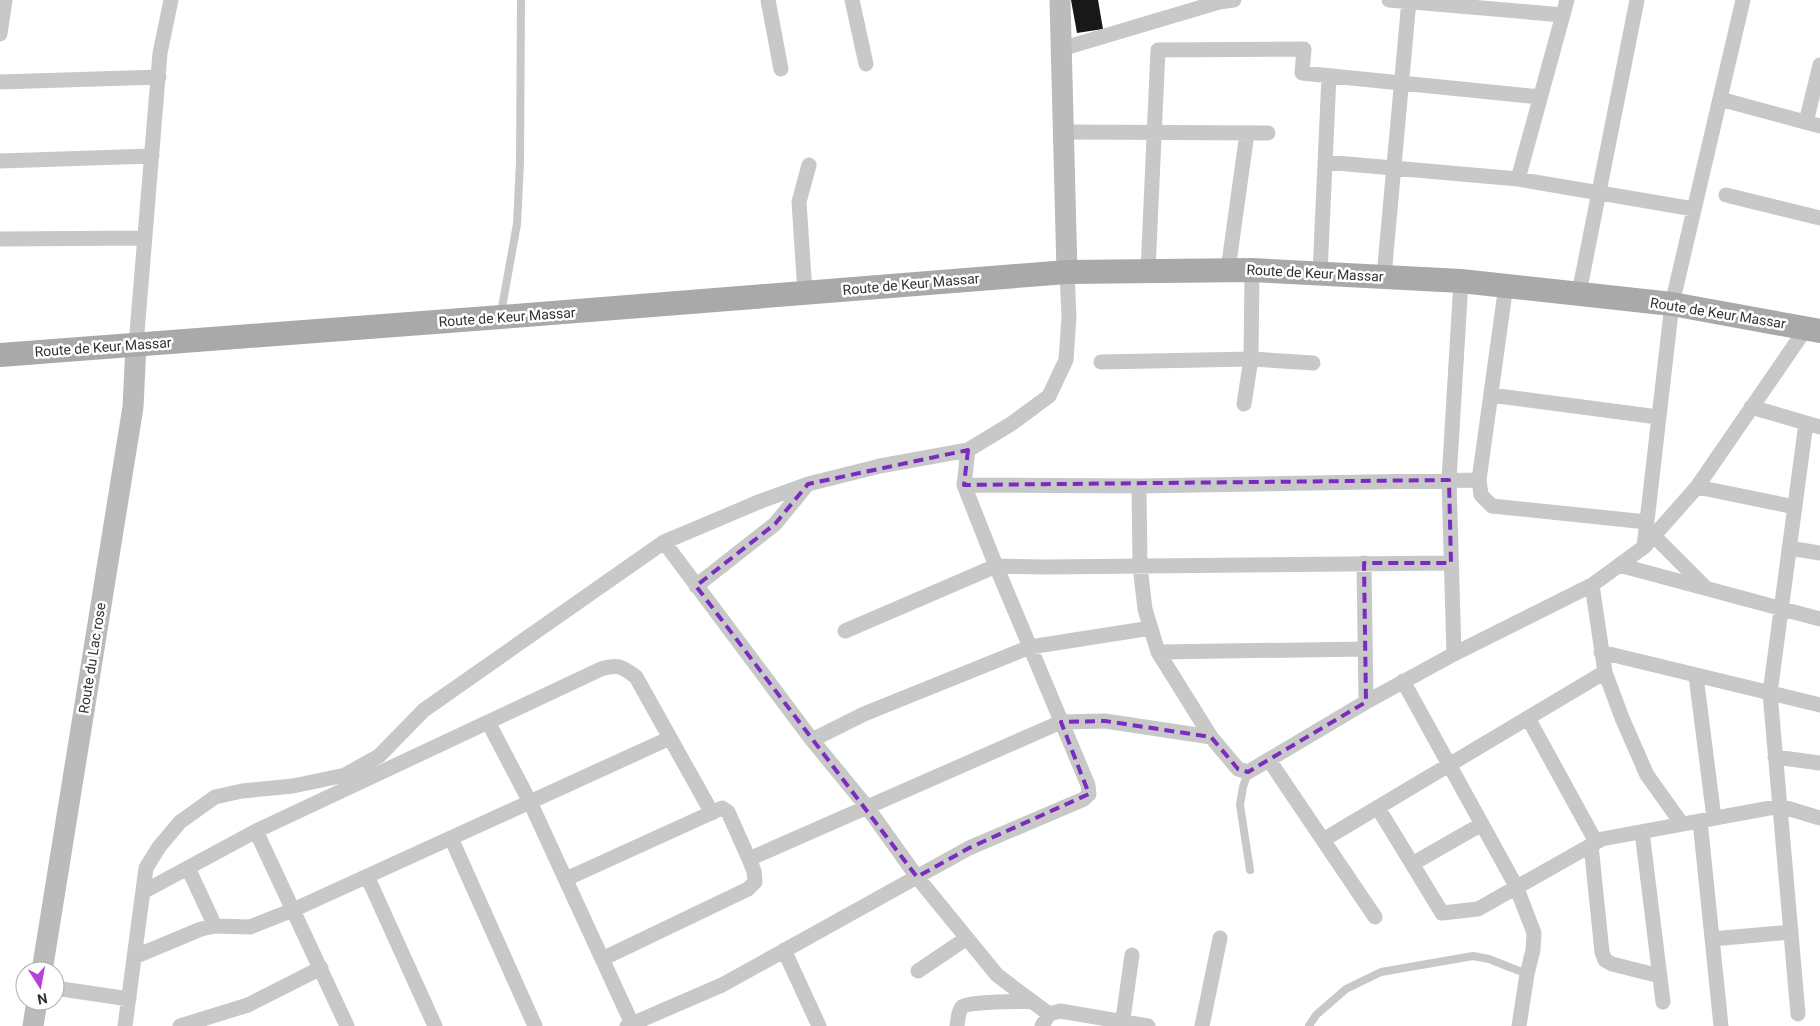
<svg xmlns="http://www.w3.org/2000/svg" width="1820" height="1026" font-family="Roboto,sans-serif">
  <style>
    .building { fill: #181818 }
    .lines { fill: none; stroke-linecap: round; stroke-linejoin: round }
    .lane { stroke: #c8c8c8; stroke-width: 8 }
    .street { stroke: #c8c8c8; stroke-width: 15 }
    .secondary { stroke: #bbb; stroke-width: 21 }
    .primary { stroke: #a9a9a9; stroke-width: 24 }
    .marked { fill: none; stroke: #7b2cbf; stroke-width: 4; stroke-dasharray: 10 6; stroke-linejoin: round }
    .labels { text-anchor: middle; stroke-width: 5; stroke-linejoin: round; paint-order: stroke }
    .street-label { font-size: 14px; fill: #313131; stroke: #fff }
  </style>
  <rect width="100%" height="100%" fill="#fff"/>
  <!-- building -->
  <path class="building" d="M1071,0H1098L1103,29L1077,33Z"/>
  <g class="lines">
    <!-- lane -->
    <path class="lane" d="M501,313L517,224L520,162L521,0
      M1248,772L1243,787L1240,805L1250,870
      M1309,1026L1316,1015L1346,989L1381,972L1473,956L1489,959L1527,974"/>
    <!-- street -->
    <path class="street" d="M768,0L781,69
      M852,0L866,64
      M1389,0L1563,15
      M0,34L5,0
      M1061,49L1219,2L1234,0
      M0,82L159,77
      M1720,99L1820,126
      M1806,122L1820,65
      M1064,132L1268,133
      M0,161L152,156
      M1325,162L1518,179L1694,209
      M1518,179L1567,0
      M1726,195L1820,218
      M0,239L145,238
      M1228,270L1247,133
      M1148,271L1158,50L1304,49L1302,73L1540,97
      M1320,273L1329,76
      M1384,276L1409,0
      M1506,285L1479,480L1481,495L1492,506L1647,522
      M805,293L799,202L809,165
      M1579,293L1637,0
      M136,345L160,53L171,0
      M1101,362L1251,359L1313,363
      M1491,395L1658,417
      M1244,404L1251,359L1252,270
      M1751,407L1820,427
      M964,485L1139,486L1479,480
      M1139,486L1140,566L1145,609L1158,652L1211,737L1238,769L1248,772L1366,702L1454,654L1592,585L1644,547L1697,487L1807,327
      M1697,487L1795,507
      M1654,536L1706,588
      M664,542L812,740L867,807L917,877L997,975L1049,1014
      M1644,547L1672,304L1743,0
      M1789,548L1820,553
      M1364,563L1366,702
      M1619,565L1820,619
      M1592,585L1605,672L1622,718L1647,775L1682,824
      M696,586L775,524L807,485
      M845,631L996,566L1046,567L1451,563
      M1158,652L1365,649
      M1601,652L1820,705
      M1454,654L1449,480L1461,281
      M1696,676L1714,818
      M1403,681L1516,886L1534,933L1533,950L1527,974L1519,1026
      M1528,718L1596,842
      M488,722L530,802L633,1026
      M812,740L864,714L1030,647L1151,628
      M1775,757L1820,763
      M1269,760L1375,917
      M1378,808L1442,913L1478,909L1602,839L1780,806L1820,818
      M1700,821L1721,1026
      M256,831L347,1026
      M1642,832L1663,1002
      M451,838L535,1026
      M1323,840L1605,672
      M1591,845L1602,952L1605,960L1612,964L1660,976
      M1412,864L1482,824
      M188,868L215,926
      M367,876L435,1026
      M566,879L722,808L728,812L749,859
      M143,892L256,831L601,669C618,664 622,666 636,677L712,813
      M1712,939L1791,932
      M784,950L819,1026
      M134,957L201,929L215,926L250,927L293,910L670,738
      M602,959L748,889L755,882L754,871L749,859L1061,722L1105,721L1211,737
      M918,971L967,938
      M55,988L129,999
      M1798,1014L1770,693L1806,423
      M125,1026L146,868L159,847L180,822L215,797L242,791L293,786L345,775L379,756L424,710L664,542L761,501L808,484L880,466L968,450
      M180,1026L248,1005L321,968
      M627,1026L722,985L969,848L1084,799L1089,794L1088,785L996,566L964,485L968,450L1011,424L1049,396L1066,360L1069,317L1067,272
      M957,1026C958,1021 958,1011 962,1007C969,1001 1020,1002 1032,1001
      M1042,1026L1049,1014L1060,1011L1148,1026
      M1122,1026L1132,955
      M1202,1026L1220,938"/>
    <!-- secondary -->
    <path class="secondary" d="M1060,0L1067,272
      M42,971L133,407L136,345
      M33,1026L37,1001"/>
    <!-- primary -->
    <path class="primary" d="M0,355L501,317L1067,272L1252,270L1461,281L1672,304L1820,331"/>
  </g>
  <!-- marked area -->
  <path class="marked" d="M968,450L964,485L1449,480L1451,563H1364L1366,702L1248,772L1238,769L1211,737L1105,721L1061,722L1089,794L969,848L917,877L696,586L775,524L808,484Z"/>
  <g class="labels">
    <!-- street labels -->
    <g class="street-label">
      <text transform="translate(1315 273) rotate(3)" y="5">Route de Keur Massar</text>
      <text transform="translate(911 284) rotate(-5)" y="5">Route de Keur Massar</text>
      <text transform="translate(1718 313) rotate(9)" y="5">Route de Keur Massar</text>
      <text transform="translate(507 317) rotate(-4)" y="5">Route de Keur Massar</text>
      <text transform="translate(103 347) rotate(-4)" y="5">Route de Keur Massar</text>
      <text transform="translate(92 658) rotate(-81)" y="5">Route du Lac rose</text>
    </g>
  </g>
  <!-- north arrow -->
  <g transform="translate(40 986) rotate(169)"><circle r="24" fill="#ffffff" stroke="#adadad"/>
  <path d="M0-4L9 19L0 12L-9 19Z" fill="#b643d8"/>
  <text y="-8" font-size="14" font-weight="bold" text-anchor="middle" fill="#313131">N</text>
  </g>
</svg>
